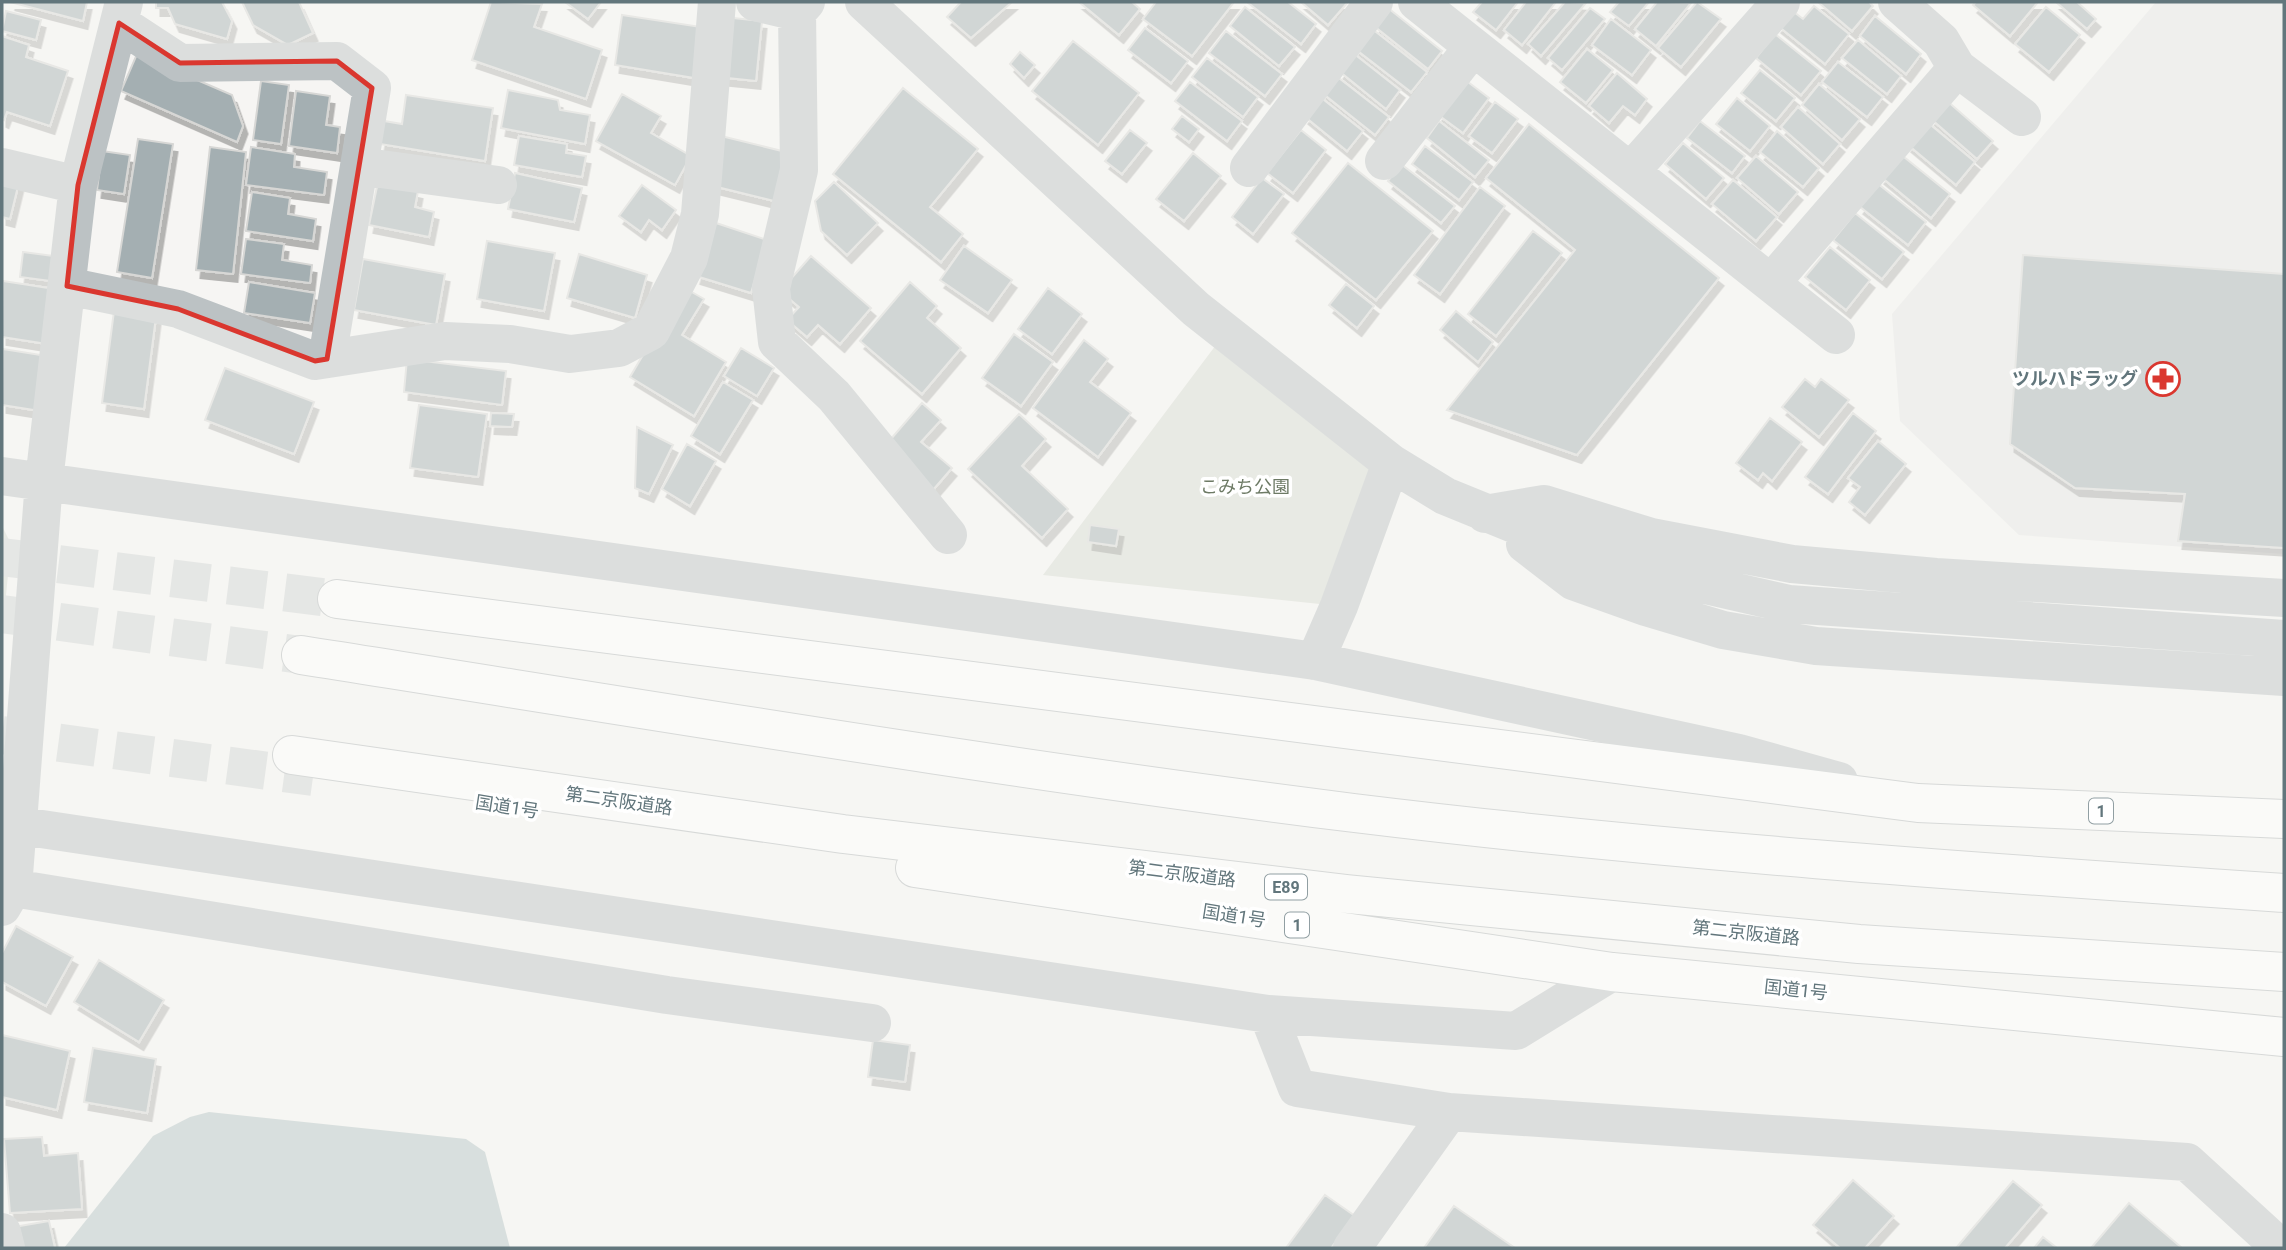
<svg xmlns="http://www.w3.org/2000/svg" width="2286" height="1250" font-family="Roboto,'Noto Sans JP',sans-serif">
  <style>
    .built { fill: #e6e7e6 }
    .green { fill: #d7dbd2 }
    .water { fill: #b4c4c5 }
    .building { fill: #a4afb2; stroke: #d7d7d5; stroke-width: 2; filter: url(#shadow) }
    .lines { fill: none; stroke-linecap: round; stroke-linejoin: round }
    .highway-tunnel { stroke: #d1d5d5; stroke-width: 38; stroke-dasharray: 38 19; stroke-linecap: butt }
    .highway-casing { stroke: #b2b7b9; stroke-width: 40 }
    .minor { stroke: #bcc2c4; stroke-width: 38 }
    .highway { stroke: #fff; stroke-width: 38 }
    .marked { fill: none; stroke: #da372f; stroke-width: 5; stroke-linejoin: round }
    .labels { text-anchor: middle; stroke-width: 7; stroke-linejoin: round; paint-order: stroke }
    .shield { fill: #fff; stroke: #919fa3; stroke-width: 2 }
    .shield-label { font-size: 16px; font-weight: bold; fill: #62767c }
    .poi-label { font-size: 18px; font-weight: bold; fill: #62767c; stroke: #fff; text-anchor: end }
    .park-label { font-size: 18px; fill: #6d7a65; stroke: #fff }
    .street-label { font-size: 18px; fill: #62767c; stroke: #fff }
  </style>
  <defs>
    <filter id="shadow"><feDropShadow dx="4.5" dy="8" stdDeviation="0" flood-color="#0004"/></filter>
  </defs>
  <rect width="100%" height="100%" fill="#f6f5f3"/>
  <!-- built -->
  <path class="built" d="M2156,2H2284V554L2019,535L1900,421L1892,314Z"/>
  <!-- green -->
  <path class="green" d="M1225,333L1391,463L1339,606L1043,575Z
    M2,526L11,544L2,636Z"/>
  <!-- water -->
  <path class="water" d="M209,1112L466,1139L485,1152L510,1248H64L153,1136L190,1117Z"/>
  <!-- building -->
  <path class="building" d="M10,2H87L83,21Z
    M156,2H222L232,21L227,39L175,24L168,8H156Z
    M242,2H299L313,33L288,45L253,25Z
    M491,2L542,4L534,27L602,50L586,99L472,60Z
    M565,2H601L588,19Z
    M961,2H1012L971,38L947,17Z
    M1079,2H1132L1140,9L1119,35Z
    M1156,2H1234L1192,56L1143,19Z
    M1247,2H1288L1316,24L1301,44Z
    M1301,2H1348L1328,25Z
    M1482,2H1518L1496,30L1473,12Z
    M1526,2H1556L1522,45L1504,30Z
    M1565,2L1586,3L1541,56L1528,44Z
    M1619,2H1649L1629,26L1610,12Z
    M1657,2L1691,3L1656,46L1635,29Z
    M1697,2L1721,19L1681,67L1658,48Z
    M1818,2H1869L1873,6L1852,31Z
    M1976,2H2038L2010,36L1973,5Z
    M2056,2H2077L2096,19L2087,29Z
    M1814,6L1849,34L1825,64L1777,25L1790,9L1803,19Z
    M1245,7L1295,47L1279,66L1230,26Z
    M2046,7L2080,35L2049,72L2015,44Z
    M1388,8L1442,51L1428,69L1374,26Z
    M1590,8L1605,19L1562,70L1548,58Z
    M6,11L41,20L36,40L2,31Z
    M622,15L701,27L694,78L615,65Z
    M1875,16L1921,54L1906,74L1860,36Z
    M723,17L762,21L756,81L718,77Z
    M1611,19L1651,50L1632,75L1592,45Z
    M1145,28L1188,61L1171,83L1128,50Z
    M1371,28L1427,72L1411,92L1354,48Z
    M1226,31L1282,74L1265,96L1209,53Z
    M1775,34L1821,71L1801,95L1756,58Z
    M2,36L29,45L26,57L68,71L50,126L7,112L4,120L2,119Z
    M1858,40L1901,76L1887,94L1842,58Z
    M1073,41L1139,93L1098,145L1032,91Z
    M1587,49L1613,70L1586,103L1560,82Z
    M1020,52L1035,65L1024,78L1010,64Z
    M1353,53L1400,90L1386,109L1339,71Z
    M137,54L232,95L243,126L237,142L121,91Z
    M1207,58L1258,97L1243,117L1192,77Z
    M1838,62L1883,97L1867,117L1822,82Z
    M1760,70L1795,98L1776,121L1741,93Z
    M1617,73L1647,99L1635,115L1623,106L1609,123L1589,106Z
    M1335,75L1389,117L1375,135L1321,92Z
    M1464,79L1489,98L1463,133L1437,114Z
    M261,81L289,85L281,144L253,140Z
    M1190,82L1242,121L1227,141L1175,101Z
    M1819,84L1860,119L1842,140L1802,105Z
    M903,88L978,149L930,207L963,234L941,262L833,174Z
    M508,90L558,100L560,110L590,115L585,144L501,128Z
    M296,91L330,96L326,125L340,127L337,153L289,146Z
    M622,94L661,116L651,133L691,156L675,185L596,141Z
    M406,95L493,108L485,161L380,144L384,121L402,124Z
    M1319,96L1363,131L1347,151L1304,116Z
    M1737,98L1770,126L1750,151L1716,124Z
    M1946,100L1993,141L1977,159L1930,118Z
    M1495,102L1518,119L1492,153L1469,136Z
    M1798,107L1840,144L1823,164L1781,127Z
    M1182,116L1199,129L1189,142L1172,129Z
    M1439,121L1489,160L1475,177L1427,138Z
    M1700,121L1745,156L1732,173L1687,138Z
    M1926,121L1975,162L1956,185L1907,144Z
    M1529,124L1719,278L1577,455L1447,410L1575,250L1486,178Z
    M1130,130L1147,143L1122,174L1105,161Z
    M1301,130L1326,150L1293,193L1267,173Z
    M1777,131L1819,168L1803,187L1760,152Z
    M519,136L567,144L566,153L586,156L582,177L514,165Z
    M721,136L790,153L778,202L709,185Z
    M138,139L173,144L152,278L117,272Z
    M1683,143L1724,178L1706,199L1665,164Z
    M1425,146L1473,182L1459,200L1412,164Z
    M210,147L246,152L233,274L196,270Z
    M251,147L295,154L294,167L327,172L324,195L246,185Z
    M102,151L130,155L124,194L97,190Z
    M1193,153L1221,176L1184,221L1156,199Z
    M1899,153L1950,194L1931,218L1880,176Z
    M1756,156L1798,192L1779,214L1737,178Z
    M1348,163L1433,231L1376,300L1292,233Z
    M1401,164L1455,206L1441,223L1388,181Z
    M515,173L582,188L574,222L508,209Z
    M2,174L20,178L10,219L2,217Z
    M1262,178L1284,194L1253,234L1232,217Z
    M1733,180L1777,217L1756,241L1712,204Z
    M378,182L418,191L415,207L434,212L429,237L369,225Z
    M834,182L878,223L847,255L821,231L815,201Z
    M1877,183L1926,222L1908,245L1859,206Z
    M642,185L676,210L662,230L649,220L641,232L619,216Z
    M1480,187L1505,206L1440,294L1414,275Z
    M252,192L290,198L288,214L316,219L313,241L246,231Z
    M1855,213L1904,252L1882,279L1833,240Z
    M713,222L767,240L751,293L696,276Z
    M1533,231L1562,253L1496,336L1468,314Z
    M246,239L284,244L282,260L312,265L310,283L241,274Z
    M487,241L555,253L544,311L477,299Z
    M964,246L1012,280L988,313L940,280Z
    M1830,247L1870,280L1846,310L1805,277Z
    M23,252L61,257L58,282L20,277Z
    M579,254L647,275L635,318L567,298Z
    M2023,255L2284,274V548L2178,541L2185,494L2075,488L2010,444Z
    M811,256L871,308L840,344L818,325L807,337L787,320L799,307L780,291Z
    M363,259L445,274L436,325L354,310Z
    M3,281L55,289L47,344L2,337Z
    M249,282L315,293L310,323L244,313Z
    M910,282L937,306L927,318L961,348L922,394L860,341Z
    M1346,284L1374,306L1357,328L1329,305Z
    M683,287L704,299L682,335L726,362L694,416L630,377Z
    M1048,288L1082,314L1052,354L1018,329Z
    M114,311L156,317L144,409L102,403Z
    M1456,311L1493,342L1478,362L1440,330Z
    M1014,334L1053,362L1021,406L982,378Z
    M1084,340L1108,359L1090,382L1131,413L1098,457L1033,408Z
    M741,348L774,368L757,396L724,376Z
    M3,349L47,356L40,411L2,405Z
    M407,359L506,371L502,405L404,392Z
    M225,368L314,402L294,454L205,420Z
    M1805,379L1815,387L1821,379L1849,400L1819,437L1782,407Z
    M723,382L753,400L720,454L691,436Z
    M922,403L941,420L921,442L952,468L933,490L884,447Z
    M419,405L487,414L478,477L410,468Z
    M491,413L514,414L512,427L490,426Z
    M1853,413L1876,431L1828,494L1805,477Z
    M1019,414L1046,439L1022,466L1068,509L1042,538L968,469Z
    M1770,418L1802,442L1772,481L1763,473L1758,480L1736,463Z
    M637,427L673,445L649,494L635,488Z
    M1878,441L1906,464L1865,515L1849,502L1860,487L1848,478Z
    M687,444L716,461L690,506L662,489Z
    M1090,525L1119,529L1116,546L1088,542Z
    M16,926L73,957L46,1006L2,982V953Z
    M99,960L164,1000L139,1042L74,1002Z
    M2,1035L70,1051L57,1110L2,1097Z
    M873,1040L910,1045L905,1082L868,1077Z
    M93,1048L156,1059L147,1113L84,1102Z
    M42,1137L44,1156L78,1153L82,1209L10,1213L4,1139Z
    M1853,1180L1894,1216L1865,1248H1840L1813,1225Z
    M2013,1181L2042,1205L2005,1248H1956Z
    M1325,1195L1355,1216L1331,1248H1286Z
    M2129,1203L2182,1248H2091Z
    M1454,1206L1515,1248H1424Z
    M49,1221L55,1248H12L8,1228Z
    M2043,1237L2057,1248H2034Z"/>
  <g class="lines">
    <!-- highway-tunnel -->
    <path class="highway-tunnel" d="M2,557L337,599
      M2,614L301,655
      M2,735L313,777"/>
    <!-- highway casing -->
    <g class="highway-casing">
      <path id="highway" d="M337,599L1918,803L2284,819
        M301,655C651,710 1002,769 1354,813C1663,851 1974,872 2284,893
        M292,755L843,834L1347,894L1859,944L2284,972
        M915,868L1612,972L2284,1037"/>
    </g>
    <!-- minor -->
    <path class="minor" d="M755,2L797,12L806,2
      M864,2L1196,309L1391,463L1445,496L1609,563L1789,604L2284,639
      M1417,2L1836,335
      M1897,2L1941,41L1957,68L2022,117
      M797,12L799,170L771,288L777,342L834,396L948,535
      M119,23L180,63L337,61L372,88L327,359
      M1384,161L1473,47
      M359,166L498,185
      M2,167L78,185
      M1249,168L1374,2
      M1631,171L1781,2
      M1771,283L1957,68
      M67,286L178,309L315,361L445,341L510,344L570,354L619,348L651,331L689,258L700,214L717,2
      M2,476L1315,661L1739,753L1839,781
      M1485,514L1544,504L1651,537L1792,564L1936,577L2284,598
      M1525,544L1573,581L1646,607L1723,630L1816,646L2284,677
      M1315,661L1339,606L1391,463
      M2,823L1268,1014L1516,1031L1612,972
      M13,888L667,995L872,1023
      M2,907L13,888L44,481L78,185L124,2
      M1268,1014L1297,1088L1449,1112L2187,1162L2281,1248
      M2,1232L6,1248
      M1352,1248L1449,1112"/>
    <!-- highway -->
    <use href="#highway" class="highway"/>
  </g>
  <!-- marked area -->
  <path d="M0 0H2286V1250H0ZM119,23L180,63L337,61L372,88L327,359L315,361L178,309L67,286L78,185Z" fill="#f6f5f3" fill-opacity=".55" fill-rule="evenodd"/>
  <path class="marked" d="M119,23L180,63L337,61L372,88L327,359L315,361L178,309L67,286L78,185Z"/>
  <!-- icons -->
  <defs>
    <g id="pharmacy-ring" transform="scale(1.75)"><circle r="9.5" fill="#fff" stroke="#da372f" stroke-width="1.5"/><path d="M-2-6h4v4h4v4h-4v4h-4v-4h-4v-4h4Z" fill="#da372f"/></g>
  </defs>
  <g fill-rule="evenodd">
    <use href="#pharmacy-ring" x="2163" y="379"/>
  </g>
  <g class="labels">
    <!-- shield labels -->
    <g class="shield">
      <rect x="2089" y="798.5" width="24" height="25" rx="5"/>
      <rect x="1265" y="874.5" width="42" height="25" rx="5"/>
      <rect x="1285" y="912.5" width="24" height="25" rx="5"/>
    </g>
    <g class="shield-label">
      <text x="2101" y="817">1</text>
      <text x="1286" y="893">E89</text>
      <text x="1297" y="931">1</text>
    </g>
    <!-- poi labels -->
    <g class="poi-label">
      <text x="2138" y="385">ツルハドラッグ</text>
    </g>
    <!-- park labels -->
    <g class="park-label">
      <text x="1245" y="493">こみち公園</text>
    </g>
    <!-- street labels -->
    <g class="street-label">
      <text transform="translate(619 801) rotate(8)" y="6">第二京阪道路</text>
      <text transform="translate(507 807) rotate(9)" y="6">国道1号</text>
      <text transform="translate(1182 874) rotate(7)" y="6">第二京阪道路</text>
      <text transform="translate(1234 916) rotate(9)" y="6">国道1号</text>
      <text transform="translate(1746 933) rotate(6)" y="6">第二京阪道路</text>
      <text transform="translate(1796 990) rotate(6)" y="6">国道1号</text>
    </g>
  </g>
  <!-- border -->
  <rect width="2286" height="1250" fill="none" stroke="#62767c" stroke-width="7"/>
</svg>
